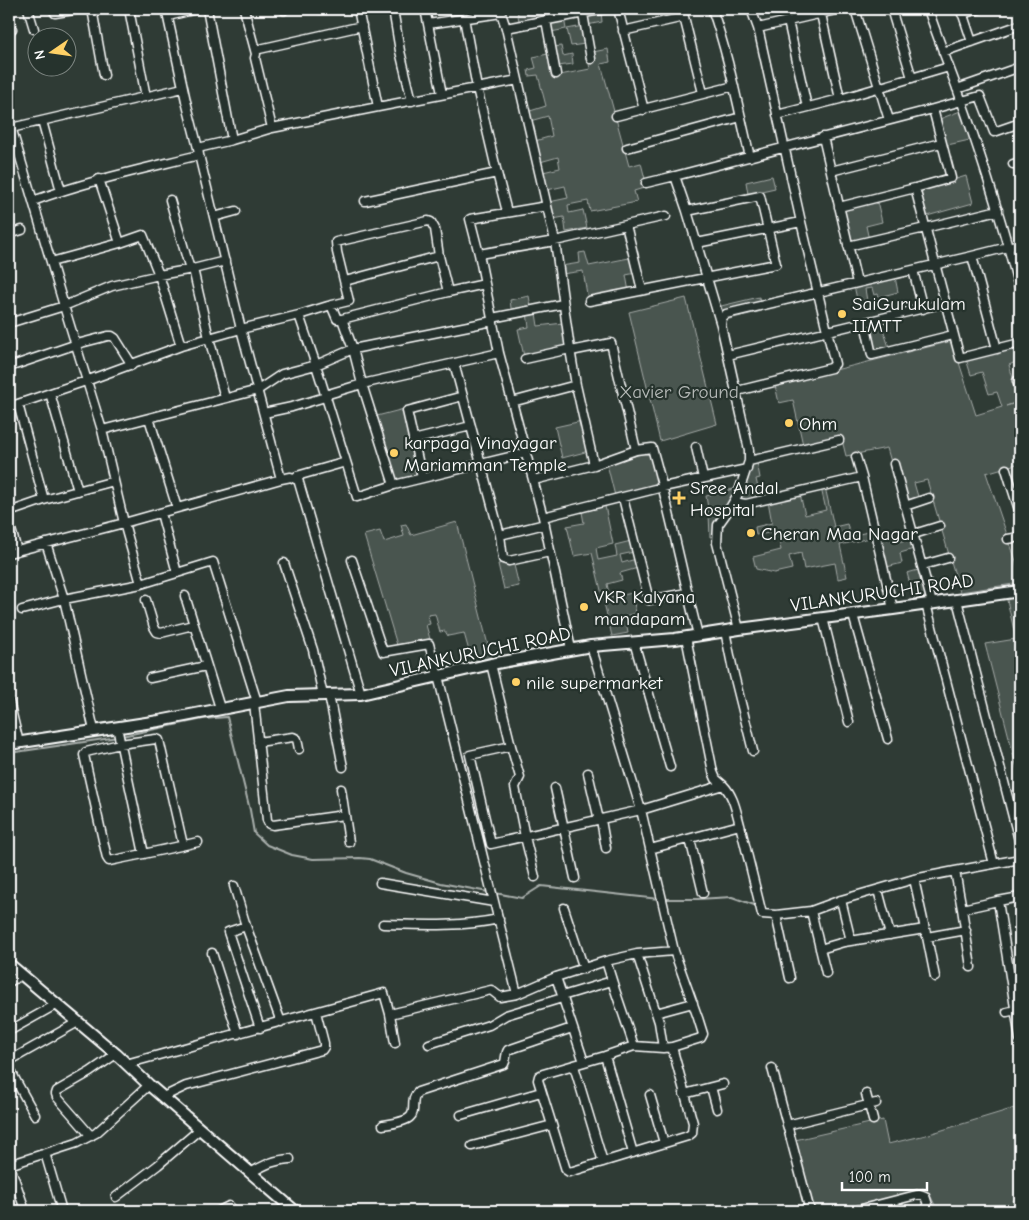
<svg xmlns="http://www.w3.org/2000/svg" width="1029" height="1220" font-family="'Comic Neue',sans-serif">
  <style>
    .green { fill: #4a544f; stroke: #a4aaa7 }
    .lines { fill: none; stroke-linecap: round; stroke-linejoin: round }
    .stream { stroke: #a9afac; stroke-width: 2 }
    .minor-casing { stroke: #fff; stroke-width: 11 }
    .major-casing { stroke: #fff; stroke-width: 14 }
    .minor { stroke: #26332d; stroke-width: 8 }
    .major { stroke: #26332d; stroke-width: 10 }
    .poi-dot { fill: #ffd166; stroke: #26332d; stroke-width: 2 }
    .labels { text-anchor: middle; stroke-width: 4.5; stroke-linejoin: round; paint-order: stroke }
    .poi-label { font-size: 19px; fill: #fff; stroke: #26332d; text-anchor: start }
    .park-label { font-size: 19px; fill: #b7bbb9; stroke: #26332d }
    .street-label { font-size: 19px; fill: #fff; stroke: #26332d }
  </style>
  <rect width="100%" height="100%" fill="#2f3b35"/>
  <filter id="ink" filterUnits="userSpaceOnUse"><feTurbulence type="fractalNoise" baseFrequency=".02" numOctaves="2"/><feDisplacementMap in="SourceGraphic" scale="10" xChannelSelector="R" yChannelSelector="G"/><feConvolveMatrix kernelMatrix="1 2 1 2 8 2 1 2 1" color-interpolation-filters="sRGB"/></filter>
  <g filter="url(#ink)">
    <!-- green -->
    <path class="green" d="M517,9H588L519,21Z
      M601,12L602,22L587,25L593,52L608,49L610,62L601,64L629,166L641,163L647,187L634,191L637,202L590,211L588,201L568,205L569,213L583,210L587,228L566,232L564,217L553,219L549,202L568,198L565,186L547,190L543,172L560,168L558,157L540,162L535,141L552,136L548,116L530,121L527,112L546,106L538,75L529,76L528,70L536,68L533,57L548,54L543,22L564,18L566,29L551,32L554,47L561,46L563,56L572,54L573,64L558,66L560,75L590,69L585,44L571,46L567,29L583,26L581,15Z
      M963,110L974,139L943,146L937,120Z
      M772,176L775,188L748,194L746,182Z
      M966,176L973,203L927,216L920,190Z
      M877,201L882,222L866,226L869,240L850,244L841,210Z
      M585,252L589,266L634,257L636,273L626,275L629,292L588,300L583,271L562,274L561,266L580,263L579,253Z
      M895,277L898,292L879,297L878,294L874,295L872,288L865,289L867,301L858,303L854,286Z
      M529,296L531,307H535L538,326L563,323L568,353L525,361L518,329L529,327L527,313L512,316L510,300Z
      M759,297L762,311L725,320L721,306Z
      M686,298L717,424L660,441L629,312Z
      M880,320L890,350L874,354L867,323Z
      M952,341L976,415L1002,407L997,392L989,394L982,372L971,375L966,359L1016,347L1020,360L1009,365L1020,401L1006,406L1020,402V463L986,473L1016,561L1020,577V583L960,592L927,480L914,483L919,500L907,504L891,462L887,448L846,456L841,436L803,445L793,400L779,403L775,385Z
      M404,409L419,475L396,481L377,416Z
      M582,421L589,451L562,458L555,427Z
      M651,451L660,485L615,496L607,464Z
      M757,462L760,478L756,479L760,497L746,500L740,498L752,464Z
      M825,487L834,527L847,524L851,536L872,531L874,537L840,545L847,577L838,579L835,563L804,569L801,553L789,556L792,569L774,573L756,569L753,557L781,550L777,532L756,535L755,527L772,523L768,501L800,494L805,515L826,510L821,488Z
      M737,488L715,536L710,537L709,514L706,496Z
      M605,506L613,544L596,548L598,560L617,556L615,545L631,541L634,552L620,555L622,563L636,559L638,568L620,573L622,580L607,584L610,598L632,593L636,613L625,616L628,633L612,636L592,553L574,556L567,526L584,523L582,512Z
      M457,522L491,657L472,662L464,633L448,636L445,631L440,632L435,614L428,615L430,624L426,625L430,639L397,645L364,535L380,531L384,542L404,536L401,525L406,524L411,535Z
      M894,531L897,542L911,539L914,549L900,553L902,563L887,567L879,535Z
      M513,561L519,586L504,589L498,564Z
      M922,569L929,596L914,599L907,573Z
      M1020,594V780L985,644L1016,639L1006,596Z
      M1018,1107L1020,1115V1198L1013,1200L1016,1211H938L928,1191L923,1188L883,1200L865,1203L837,1211H815L795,1140L883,1120L888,1144L926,1135Z"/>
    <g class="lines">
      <!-- stream -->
      <path class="stream" d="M910,275L918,307
        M122,736L203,719L227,717L250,810L254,833L267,845L292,855L313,859L360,858L370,859L406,873L441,883L488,892
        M9,753L118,737
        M495,893L522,898L541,886L659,899
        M663,899H698L732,897L757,906"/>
      <!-- minor casing -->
      <g class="minor-casing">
        <path id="minor" d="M28,9L34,29
          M53,9L55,13L80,9
          M92,9L104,75
          M129,9L146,97
          M207,9L232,140
          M244,9L256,54L255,58L272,128
          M283,9L284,10
          M320,9H325
          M358,9L378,107L518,80
          M393,9L400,51L412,101
          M425,9L428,24
          M618,9L644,110
          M712,9C729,57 738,107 750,157
          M855,9L889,120
          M891,9L912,78
          M928,9C937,36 948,64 958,91C982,158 1003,224 1020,292
          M961,9L972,42
          M583,14L591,59
          M821,14L840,99
          M962,14L979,9
          M168,16L197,9
          M9,19L12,29
          M546,20L556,74
          M788,21L807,107
          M758,28L840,9
          M623,31L684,17L703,93
          M255,50L362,26
          M943,52L1020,25
          M957,89L1020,67
          M442,94L428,24L501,13L506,28
          M777,115L840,99L949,67
          M616,116L734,86
          M9,120L64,306L102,430L124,523L141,584L213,562L257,702
          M42,121L61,191
          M11,128L183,88
          M823,137L857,283
          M198,148L232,140L272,128L378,107
          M627,148L741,117
          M1013,164L1020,162
          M831,171L941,143
          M497,173L507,212
          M675,176L933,109L980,96L994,132L1020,123
          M99,179L120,243L143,235L159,275L181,346
          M646,183L675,176L687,211L721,325
          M915,188L951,178L933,109
          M170,200L189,266L193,269L209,338L225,398
          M33,201C87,181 143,169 199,155
          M365,201L497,173L477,88L464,18
          M839,207L915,188L960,358L1020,343
          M214,217L236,211
          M626,225L666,216
          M9,234L22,230
          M697,243L801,222
          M848,246L925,228L998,210
          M479,254L470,219L547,206
          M972,256L997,349
          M51,262L120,243
          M913,270L923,309
          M345,281L439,256
          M589,301L776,264L760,196L687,211
          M331,305L337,319H342
          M299,315L328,306L349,301L337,252L336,242L428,221L431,222L435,229L439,256L448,292
          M492,318L563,304
          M493,321L353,349L316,365L357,497L394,485L526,453
          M9,323L64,306L112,286L159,275L193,269L225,261
          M865,323L872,355L953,335
          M571,351L611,343L636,450
          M728,355L945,303
          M525,359L570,349
          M454,363L500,535L545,524
          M9,367L77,344L108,336H112L115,338L132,365
          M1020,380L1017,381L1020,390
          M737,391L831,368L835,364L801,222L758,28L751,9
          M50,393L78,491
          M325,395L362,384L499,353
          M512,402L576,385
          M18,404L44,500
          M9,407L86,381L181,346L241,329L299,315L316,365L282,374L258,390L102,430
          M264,413L292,407L325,397
          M149,418L177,508
          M413,440L471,426
          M696,447L703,478
          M856,457L862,477
          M749,461L839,440
          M894,464L932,603
          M594,465L576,385L570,349L555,241L506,28L605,9
          M1006,469L1020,513
          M297,476L346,462
          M422,478L407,411L463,396
          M281,479L291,477L295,479L297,476L361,694
          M534,480L594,465L636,450L652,448C670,510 682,573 698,635
          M394,485L362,384L353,349L342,319L448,292L485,284
          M623,498L649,600L687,593
          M734,502L746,504L862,477L893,609
          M905,506L929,498
          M9,512L44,500L114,481
          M161,513L177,573
          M543,517L663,487L747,469
          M9,522L17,551
          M914,534L940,526
          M500,535L503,559L509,561L550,552
          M1008,539L1020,537
          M46,543L64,599L94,730
          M9,553L124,523L281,479L241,329L199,155L198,148L186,101L166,9
          M352,560L383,652L429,644L438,676L517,994
          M284,563L313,650L323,695
          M923,565L948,558
          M185,596L220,708
          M146,600L154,627L157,632L161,633L193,625
          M957,600L1020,844
          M926,604L994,864
          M22,610L64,599L141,584
          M853,615L888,739
          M823,618L849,722
          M739,629L717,543L718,525L730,508L738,494L749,461V450L721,325L722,318L726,314L972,256L1020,244
          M725,631L734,675L753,751
          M634,642L670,767
          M591,646L641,810L674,951
          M571,649L543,517L499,353L479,254L555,241L626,225L642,290
          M491,664L511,746L470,755L491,844L641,810L723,785L716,779L713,772L686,637
          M150,678L206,666
          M329,695L343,767
          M9,701L19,743
          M254,703L267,820L269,824L273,825L344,815
          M117,727L144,854
          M258,742L293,737L297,739L299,749
          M511,746L520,777L515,787L525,837L535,877
          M588,773L599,820
          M723,785C734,796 736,811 740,825
          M555,788L575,878
          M341,789L349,842
          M601,820L606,848
          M690,839L703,893
          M183,845L159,740L156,739L120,744L86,752L84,755L107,858L109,861C139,855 168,849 198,842
          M650,849L740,825L762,914L776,915L811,911
          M380,883L494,902
          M234,886L246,926L281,1022
          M878,890L890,935
          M1020,897L998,901L1020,1039
          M841,900L851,941
          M564,908L584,969
          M962,909L955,871L1020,859
          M776,915L790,978
          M383,924C421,925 461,927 499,919
          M246,926L228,932L260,1028
          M925,929L927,937L966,930
          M927,937L935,977
          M820,949L844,942L925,929L914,879
          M212,953L238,1034
          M637,954L659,1022L663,1048
          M971,967L962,909L998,901
          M826,973L811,911L841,900L914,879L955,871
          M9,982L22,975
          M562,996L612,981
          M1007,1012L1020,1009
          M656,1013L693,1003
          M390,1014L395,1043
          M9,1031L57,1004
          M429,1044L489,1025L506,1015L562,998
          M605,1056L634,1046L615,990L606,961
          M9,1061L78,1022
          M584,1062L556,977L606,961L637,954L674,951L698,1018L703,1034L701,1038L672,1047L663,1048L634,1046
          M126,1064L384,993L390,1014L491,990L500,997L517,994L556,977
          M574,1066L603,1162
          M9,1067L16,1081L9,1085
          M772,1068L810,1211
          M16,1081L35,1115
          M711,1087L717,1109
          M684,1094L723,1084
          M866,1094L873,1120
          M650,1095L664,1143
          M163,1097L186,1086L322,1050L324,1047V1043L316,1012
          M461,1115L541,1092
          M383,1125C390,1124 405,1122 410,1117C417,1111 409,1100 418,1092L504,1064C507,1059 505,1054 508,1050L572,1028
          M787,1125L876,1103
          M91,1136L57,1097L56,1094L57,1091L90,1072L116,1054
          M472,1146L552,1125
          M45,1153L62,1211
          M633,1153L605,1056L543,1074L539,1076L538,1080L566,1170L569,1172L573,1171L688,1136L692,1133L693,1123L672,1047
          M9,1163L23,1204
          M9,1165L77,1143L96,1133L149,1085
          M250,1173C265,1165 273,1160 290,1159
          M116,1197L158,1165L200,1129
          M219,1211L229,1206L234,1211
          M854,1211L920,1194L925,1196L930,1211"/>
      </g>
      <!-- major casing -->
      <g class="major-casing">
        <path id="major" d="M9,744L159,721L289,696L361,694L491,664L591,646L675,639L739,629L893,609L1020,591
          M9,964L116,1054L149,1085L295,1211"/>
      </g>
      <!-- minor -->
      <use href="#minor" class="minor"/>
      <!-- major -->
      <use href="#major" class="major"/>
    </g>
  </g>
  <!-- markers -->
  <g class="poi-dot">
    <circle cx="842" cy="314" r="5"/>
    <circle cx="789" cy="423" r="5"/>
    <circle cx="394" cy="453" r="5"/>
    <path d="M676.5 490.5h5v5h5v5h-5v5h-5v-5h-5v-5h5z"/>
    <circle cx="751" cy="533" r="5"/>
    <circle cx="584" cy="607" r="5"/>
    <circle cx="516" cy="682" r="5"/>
  </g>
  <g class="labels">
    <!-- poi labels -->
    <g class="poi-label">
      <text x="852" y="310">SaiGurukulam<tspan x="852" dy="22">IIMTT</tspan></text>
      <text x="799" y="430">Ohm</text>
      <text x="404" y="449">karpaga Vinayagar<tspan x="404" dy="22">Mariamman Temple</tspan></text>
      <text x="690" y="494">Sree Andal<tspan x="690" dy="22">Hospital</tspan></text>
      <text x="761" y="540">Cheran Maa Nagar</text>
      <text x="594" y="603">VKR Kalyana<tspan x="594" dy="22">mandapam</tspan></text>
      <text x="526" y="689">nile supermarket</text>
    </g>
    <!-- park labels -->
    <g class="park-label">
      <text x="679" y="398">Xavier Ground</text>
    </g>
    <!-- street labels -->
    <g class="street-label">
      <text transform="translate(882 592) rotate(-8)" y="7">VILANKURUCHI ROAD</text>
      <text transform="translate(480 651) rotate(-12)" y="7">VILANKURUCHI ROAD</text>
    </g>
  </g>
  <!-- margin -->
  <rect width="1029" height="1220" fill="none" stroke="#26332d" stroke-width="30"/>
  <rect x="15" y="15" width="999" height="1190" fill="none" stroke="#fff" stroke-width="2" filter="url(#ink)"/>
  <!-- north arrow -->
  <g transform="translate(52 52) rotate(257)"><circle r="24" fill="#26332d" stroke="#7d8581"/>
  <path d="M0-4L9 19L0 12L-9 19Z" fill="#ffd166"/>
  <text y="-8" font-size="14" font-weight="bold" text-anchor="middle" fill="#ffffff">N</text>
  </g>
  <!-- scale -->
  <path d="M842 1182v8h85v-8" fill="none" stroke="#ffffff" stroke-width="2.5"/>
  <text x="849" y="1182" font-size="15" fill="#ffffff" stroke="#26332d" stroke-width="4" paint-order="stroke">100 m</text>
</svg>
